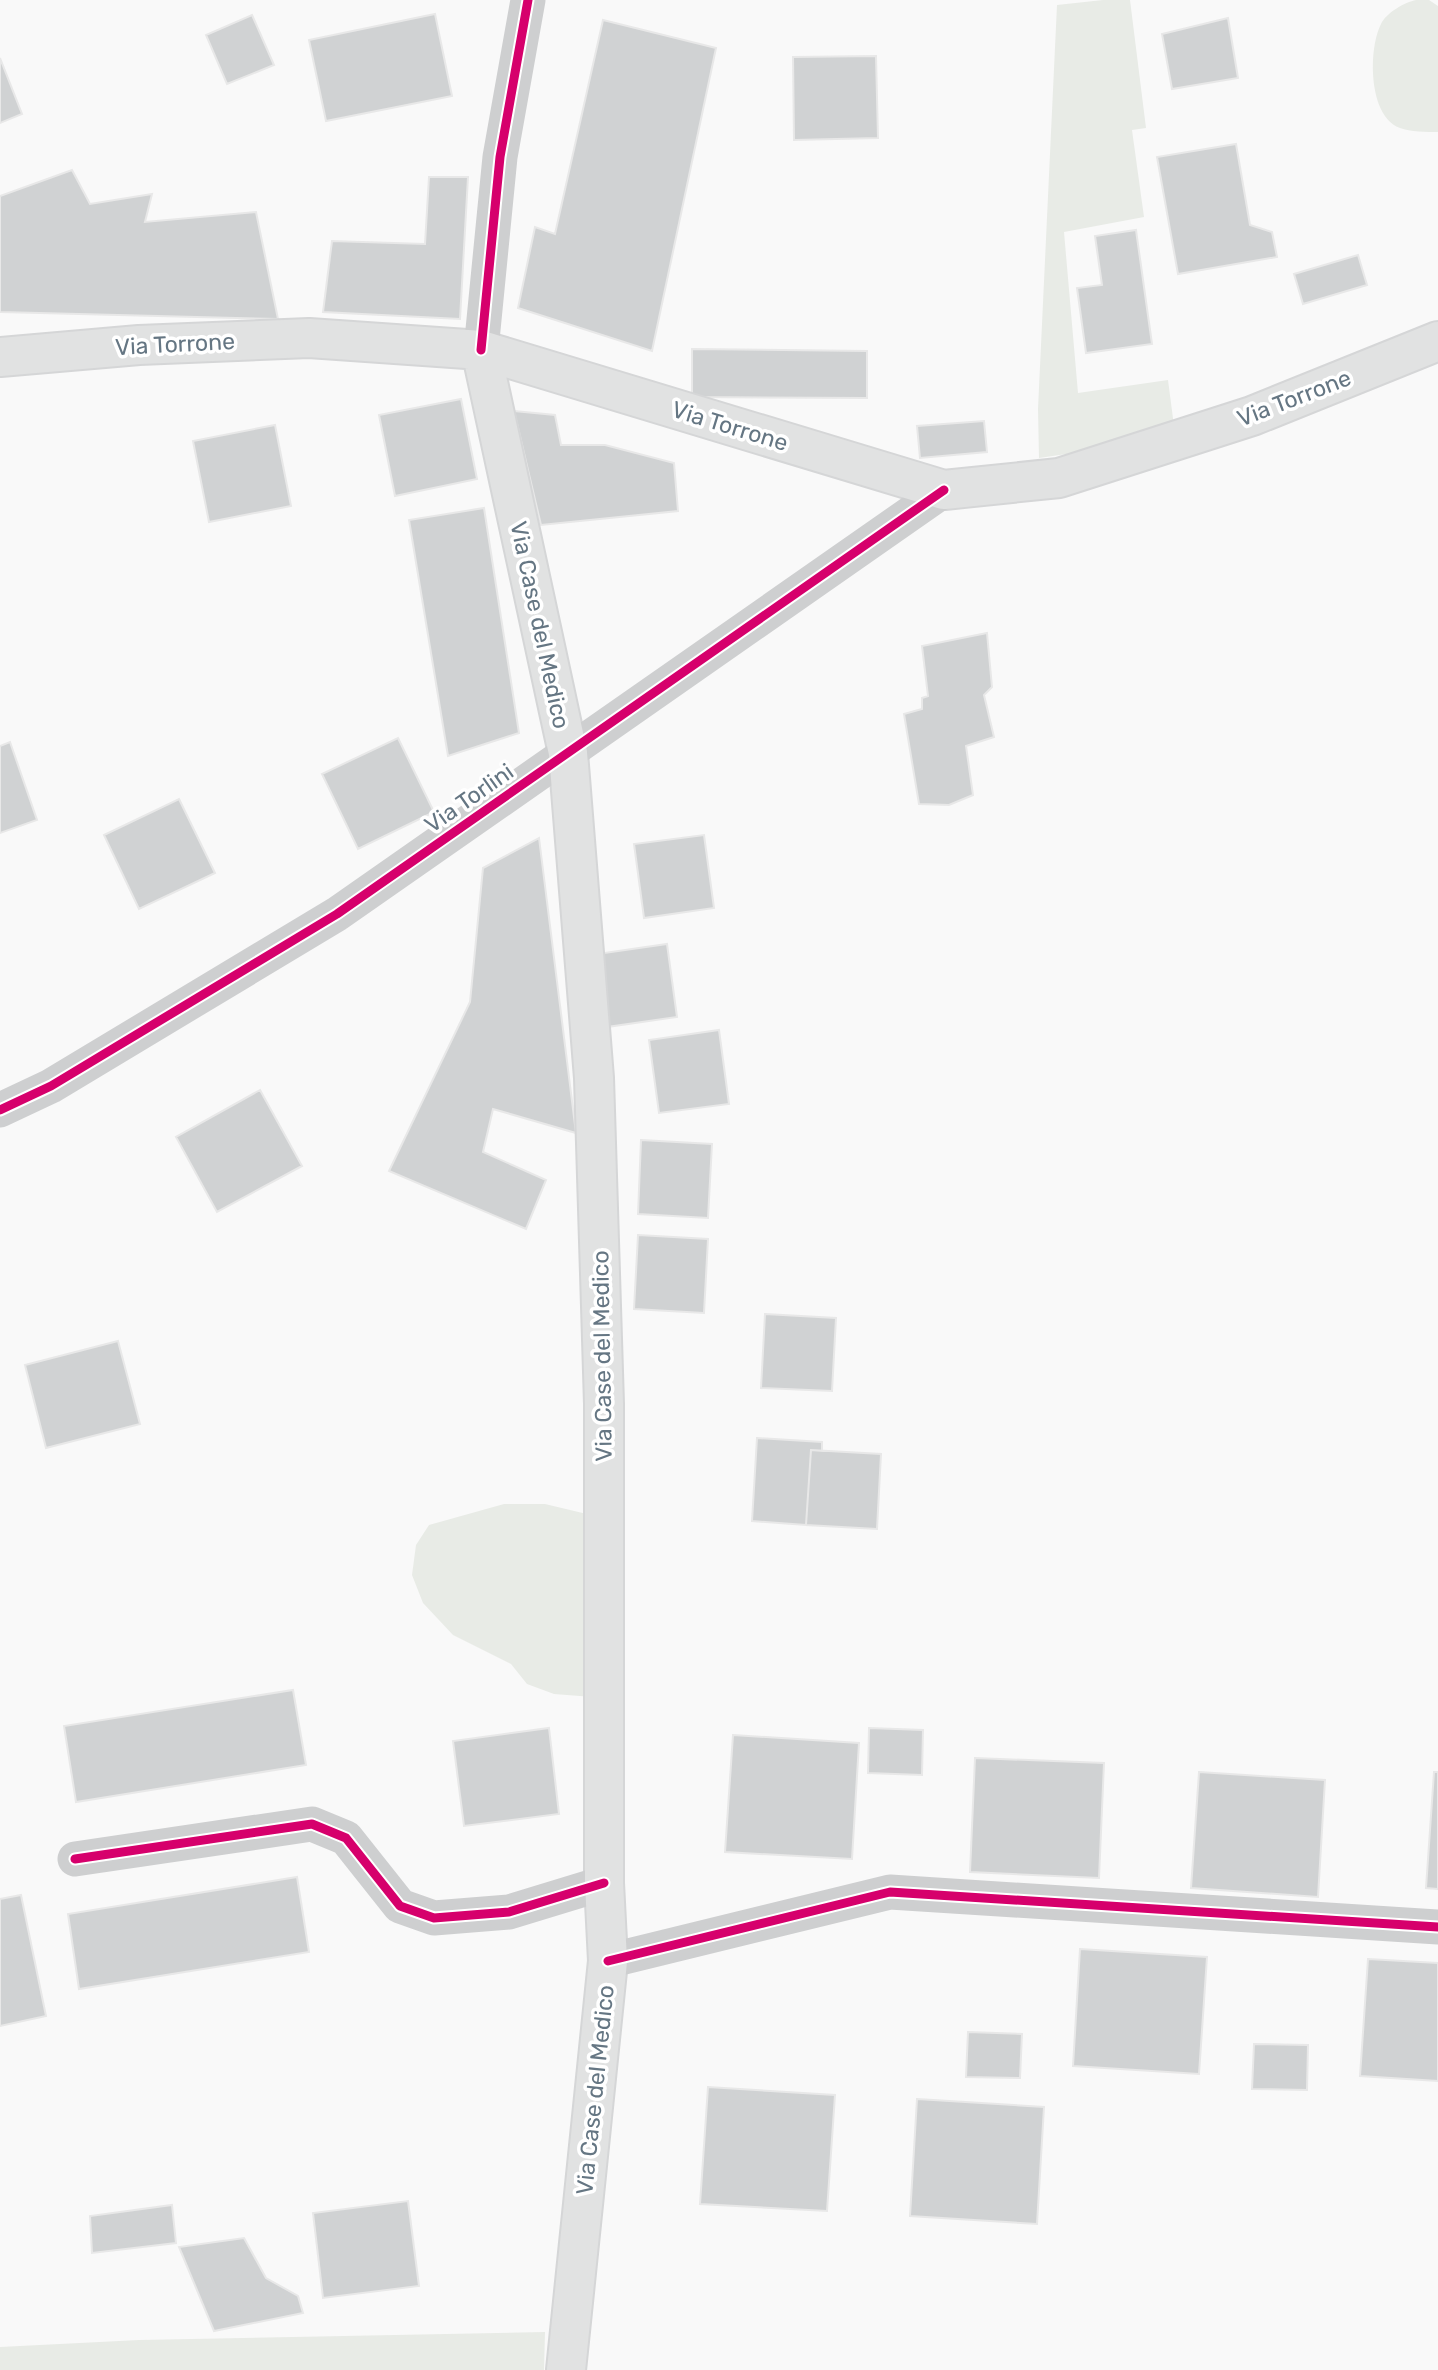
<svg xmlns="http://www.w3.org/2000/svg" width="1438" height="2370" font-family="Rubik,sans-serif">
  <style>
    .green { fill: #e8ebe6 }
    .building { fill: #d0d2d3; stroke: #e8e8e8; stroke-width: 2 }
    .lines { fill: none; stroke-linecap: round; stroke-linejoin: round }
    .secondary-casing { stroke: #d5d6d7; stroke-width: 42 }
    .street { stroke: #cecfd0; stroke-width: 35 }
    .secondary { stroke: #e1e2e2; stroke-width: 38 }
    .cycleway-casing { stroke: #fff; stroke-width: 13 }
    .cycleway { stroke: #d6006c; stroke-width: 9 }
    .labels { text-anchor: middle; stroke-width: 7; stroke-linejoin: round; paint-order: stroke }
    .street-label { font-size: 23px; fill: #657683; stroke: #fff }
  </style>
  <rect width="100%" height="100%" fill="#f9f9f9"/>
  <!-- green -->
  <path class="green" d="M1103,0H1130L1146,128L1132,130L1144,217L1064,232L1078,393L1168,380L1174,426L1080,452L1039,458L1038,409L1057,5Z
    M1416,0H1429L1438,6V132C1427,132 1410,132 1400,128C1368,117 1368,49 1381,24C1386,13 1405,2 1416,0Z
    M504,1504H545L591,1515L593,1697L554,1694L527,1684L511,1664L453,1635L423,1603L412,1575L416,1545L429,1525Z
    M545,2332L544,2370H0V2347L139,2340Z"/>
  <!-- building -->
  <path class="building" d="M435,14L452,96L326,121L309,40Z
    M252,15L274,65L227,84L206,35Z
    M1228,18L1238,78L1172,89L1162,34Z
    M603,20L716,48L652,351L518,308L535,227L555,234Z
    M876,56L878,138L794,140L793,57Z
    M0,58L22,114L0,123Z
    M1236,144L1250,225L1272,232L1277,257L1178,274L1157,157Z
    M72,170L90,204L152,194L145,222L256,212L278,319L0,312V196Z
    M429,177H468L460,319L323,312L332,241L425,244Z
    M1136,230L1152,344L1086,353L1077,288L1102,285L1095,236Z
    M1358,255L1367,285L1303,304L1294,274Z
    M692,349L867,351V398L692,397Z
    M461,399L477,479L395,496L379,415Z
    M514,411L555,415L561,445H605L674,463L678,511L541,525Z
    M984,421L987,452L920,458L917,426Z
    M275,425L291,506L209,522L193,441Z
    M484,508L519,733L448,756L409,520Z
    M987,633L992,687L984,695L994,737L966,746L973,795L949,805L919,804L904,714L922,709V698L928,696L922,646Z
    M398,738L434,812L358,849L322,774Z
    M10,742L37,820L0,833V746Z
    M179,799L215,873L139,909L104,835Z
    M704,835L714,908L644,918L634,844Z
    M539,838L576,1133L493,1109L483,1152L546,1180L526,1229L389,1171L470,1002L483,868Z
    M667,944L677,1017L607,1027L597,954Z
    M719,1030L729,1104L659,1113L649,1040Z
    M260,1090L302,1166L217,1212L176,1137Z
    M641,1140L712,1144L708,1218L638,1214Z
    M638,1235L708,1239L704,1313L634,1309Z
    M765,1314L836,1318L832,1391L761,1388Z
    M118,1341L140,1424L46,1448L25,1365Z
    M757,1438L822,1442V1451L811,1450L806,1525L752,1521Z
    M811,1450L881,1454L877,1529L806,1525Z
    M293,1690L306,1765L76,1802L64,1726Z
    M549,1728L559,1814L464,1826L453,1741Z
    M869,1728L923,1730L922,1775L868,1773Z
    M733,1735L859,1743L852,1859L725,1852Z
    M975,1758L1104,1763L1099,1878L970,1872Z
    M1199,1772L1325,1780L1318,1897L1191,1888Z
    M1434,1772H1438V1889L1426,1888Z
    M297,1877L309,1952L79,1989L68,1914Z
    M21,1895L46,2016L0,2026V1899Z
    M1080,1949L1207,1957L1199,2074L1073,2066Z
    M1368,1959L1438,1963V2081L1360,2076Z
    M968,2032L1022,2034L1020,2078L966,2077Z
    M1254,2044L1308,2045L1307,2090L1252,2089Z
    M708,2087L835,2095L827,2211L700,2204Z
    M917,2099L1044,2107L1037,2224L910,2216Z
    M408,2201L419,2286L323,2298L313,2213Z
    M172,2205L176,2243L92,2253L90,2216Z
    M244,2238L266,2278L298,2296L303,2313L214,2331L179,2247Z"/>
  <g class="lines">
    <!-- secondary casing -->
    <g class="secondary-casing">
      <path id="secondary" d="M481,350L568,753L594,1078L604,1404V1883L608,1961L566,2370
        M0,357L139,345L309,338L481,350L944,490L1059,478L1252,416L1438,341"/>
    </g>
    <!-- street -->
    <path class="street" d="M481,350L500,157L528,0
      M0,1110L51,1086L337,914L944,490
      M75,1859L312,1824L346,1838L400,1906L434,1918L509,1912L604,1883
      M608,1961L890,1892L1438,1927"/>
    <!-- secondary -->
    <use href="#secondary" class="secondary"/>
    <!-- cycleway casing -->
    <g class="cycleway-casing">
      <path id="cycleway" d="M481,350L500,157L528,0
        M0,1110L51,1086L337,914L944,490
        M75,1859L312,1824L346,1838L400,1906L434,1918L509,1912L604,1883
        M608,1961L890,1892L1438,1927"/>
    </g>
    <!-- cycleway -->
    <use href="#cycleway" class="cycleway"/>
  </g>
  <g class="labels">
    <!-- street labels -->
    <g class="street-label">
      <text transform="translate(175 344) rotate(-3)" y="8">Via Torrone</text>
      <text transform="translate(1294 398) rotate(-21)" y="8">Via Torrone</text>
      <text transform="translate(730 426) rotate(17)" y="8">Via Torrone</text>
      <text transform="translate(540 625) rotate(78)" y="8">Via Case del Medico</text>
      <text transform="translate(469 798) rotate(-35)" y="8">Via Torlini</text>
      <text transform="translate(602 1356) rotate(-91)" y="8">Via Case del Medico</text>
      <text transform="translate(595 2090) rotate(-84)" y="8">Via Case del Medico</text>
    </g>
  </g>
</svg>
